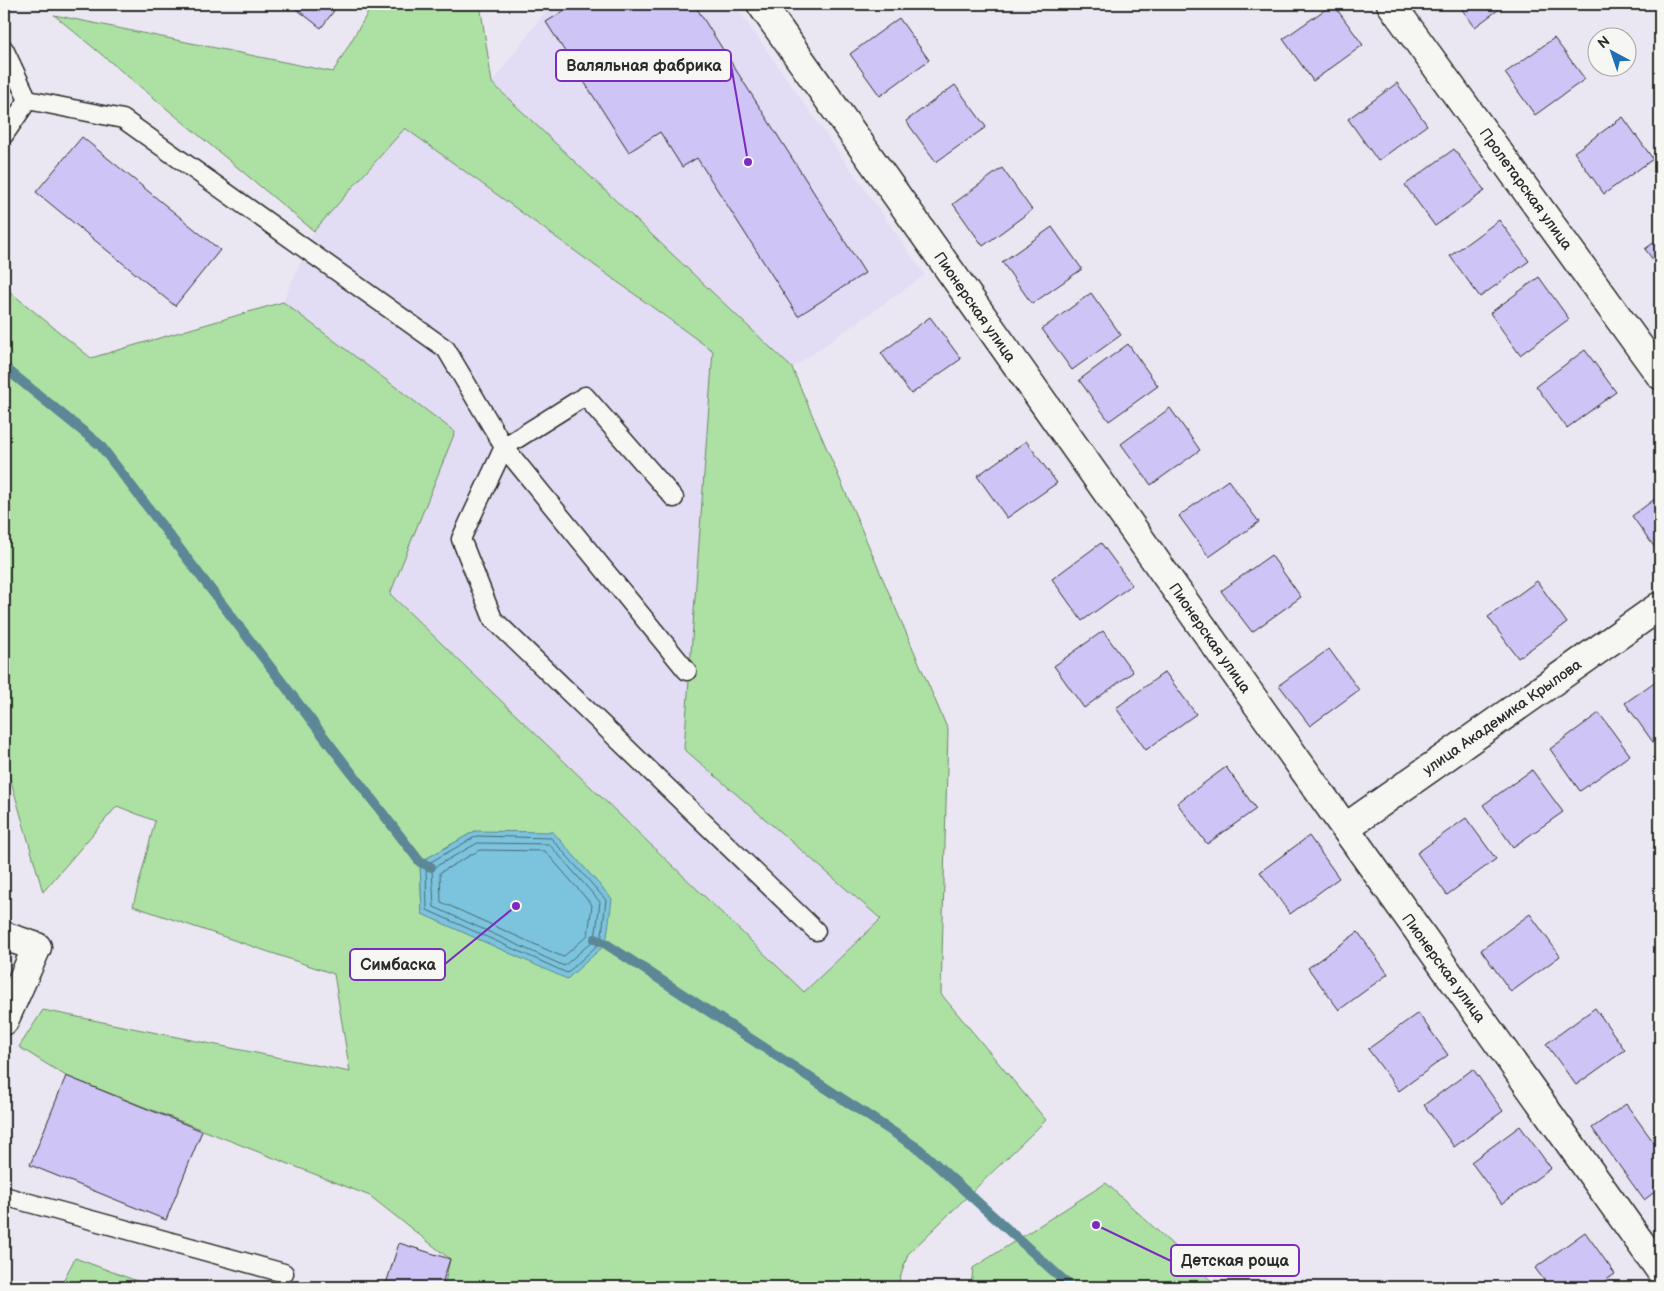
<svg xmlns="http://www.w3.org/2000/svg" width="1664" height="1291" font-family="'Balsamiq Sans',sans-serif">
  <style>
    .built { fill: #e2dcf4 }
    .green { fill: #ade1a3; stroke: #6c8667; fill-rule: evenodd }
    .water { fill: #7cc4dd; stroke: #5c8796 }
    .lines { fill: none; stroke-linecap: round; stroke-linejoin: round }
    .shore { stroke: #4b6872; stroke-width: 1 }
    .stream { stroke: #5c8796; stroke-width: 10 }
    .building { fill: #cfc4f6; stroke: #2b2b2b }
    .lane-casing { stroke: #2b2b2b; stroke-width: 21 }
    .street-casing { stroke: #2b2b2b; stroke-width: 31 }
    .lane { stroke: #f6f6f2; stroke-width: 18 }
    .street { stroke: #f6f6f2; stroke-width: 28 }
    .labels { text-anchor: middle; stroke-width: 4; stroke-linejoin: round; paint-order: stroke }
    .street-label { font-size: 15px; fill: #2b2b2b; stroke: #f6f6f2 }
    .leader { fill: none; stroke: #7b2cbf; stroke-width: 2 }
    .callout-dot { fill: #7b2cbf; stroke: #f6f6f2; stroke-width: 2 }
    .callout { fill: #f6f6f2; stroke: #7b2cbf; stroke-width: 2 }
    .callout-label { font-size: 16px; text-anchor: middle; font-weight: bold; fill: #2b2b2b }
  </style>
  <rect width="100%" height="100%" fill="#eae7f3"/>
  <filter id="ink" filterUnits="userSpaceOnUse"><feTurbulence type="fractalNoise" baseFrequency=".02" numOctaves="2"/><feDisplacementMap in="SourceGraphic" scale="10" xChannelSelector="R" yChannelSelector="G"/><feConvolveMatrix kernelMatrix="1 2 1 2 8 2 1 2 1" color-interpolation-filters="sRGB"/></filter>
  <g filter="url(#ink)">
    <!-- built -->
    <path class="built" d="M551,4H734L925,275L792,368L492,83Z
      M405,128L713,351L684,749L881,919L804,992L390,594L455,432L283,302L314,231Z"/>
    <!-- green -->
    <path class="green" d="M373,4H480L492,83L792,368L948,730L941,994L1046,1120L908,1254L897,1287H444L450,1259L370,1196L66,1076L19,1047L43,1010L350,1072L334,974L133,906L155,821L117,806L43,892L4,757V287L91,358L283,302L455,432L390,594L804,992L881,919L684,749L713,351L405,128L314,231L54,15L333,72ZM475,831L422,914L420,862Z
      M1106,1183L1218,1287H971L973,1268Z
      M75,1258L153,1287H60Z"/>
    <!-- water -->
    <path class="water" d="M475,831L553,832L612,899L606,944L567,979L422,914L420,862Z"/>
    <g class="lines">
      <!-- shore -->
      <path class="shore" d="M477,836L551,838L606,900L601,942L567,973L427,910L426,865Z
        M478,843L549,844L600,902L595,939L564,966L434,907L432,869Z
        M480,850L545,851L592,905L588,935L563,957L441,902L440,873Z"/>
      <!-- stream -->
      <path class="stream" d="M4,367L100,445L420,862L431,867
        M595,939L606,944L919,1149L1071,1287"/>
    </g>
    <!-- building -->
    <path class="building" d="M290,4H339L321,28Z
      M575,4H694L865,273L798,316L697,158L682,167L660,132L629,152L546,22Z
      M1333,4L1363,45L1313,81L1283,39Z
      M1458,4H1506L1475,27Z
      M899,18L929,60L880,96L850,54Z
      M1554,38L1585,79L1535,115L1505,73Z
      M1397,83L1427,125L1378,161L1348,119Z
      M955,85L986,127L936,162L906,121Z
      M1623,117L1653,159L1604,194L1574,152Z
      M82,137L220,250L175,306L36,192Z
      M1454,149L1485,191L1435,226L1405,185Z
      M1002,168L1032,210L983,246L953,204Z
      M1499,220L1529,261L1480,297L1450,256Z
      M1052,227L1082,269L1032,304L1002,262Z
      M1660,238V269L1645,249Z
      M1539,277L1569,319L1520,355L1490,313Z
      M1091,293L1121,335L1072,370L1042,329Z
      M930,317L961,359L911,394L881,353Z
      M1128,344L1158,386L1109,421L1079,380Z
      M1585,350L1616,392L1567,428L1536,386Z
      M1170,408L1200,450L1151,485L1121,444Z
      M1026,441L1057,483L1007,518L977,476Z
      M1228,480L1259,522L1209,557L1179,516Z
      M1660,495V555L1632,516Z
      M1101,543L1132,585L1082,621L1052,579Z
      M1271,555L1301,597L1252,632L1221,591Z
      M1537,581L1567,623L1518,658L1488,617Z
      M1103,631L1133,672L1084,708L1054,666Z
      M1329,649L1359,690L1310,726L1279,685Z
      M1165,672L1196,714L1146,750L1116,708Z
      M1660,678V741L1655,745L1625,703Z
      M1599,713L1630,755L1580,791L1550,749Z
      M1226,767L1256,809L1207,844L1177,803Z
      M1532,770L1563,812L1513,847L1483,805Z
      M1466,818L1496,859L1447,895L1417,853Z
      M1309,836L1339,878L1290,914L1260,872Z
      M1530,914L1560,956L1511,992L1481,950Z
      M1358,932L1388,974L1339,1010L1308,968Z
      M1595,1008L1625,1050L1576,1085L1546,1044Z
      M1418,1013L1448,1055L1399,1091L1368,1049Z
      M1473,1069L1503,1111L1454,1147L1424,1105Z
      M66,1076L202,1131L166,1220L30,1165Z
      M1626,1104L1660,1151V1188L1644,1200L1592,1128Z
      M1520,1126L1551,1168L1502,1204L1471,1162Z
      M1660,1213V1225L1655,1217Z
      M1585,1232L1615,1274L1596,1287H1549L1535,1268Z
      M399,1243L450,1259L441,1287H385Z"/>
    <g class="lines">
      <!-- lane casing -->
      <g class="lane-casing">
        <path id="lane" d="M4,49L28,100L123,119L446,349L504,447L585,396L674,498
          M4,135L28,100
          M687,671L504,447L461,539L493,619L816,931
          M4,1196L284,1273"/>
      </g>
      <!-- street casing -->
      <g class="street-casing">
        <path id="street" d="M761,4L1345,828L1660,1270
          M1391,4L1660,375
          M1345,828L1660,606
          M4,936L37,947L4,1021"/>
      </g>
      <!-- lane -->
      <use href="#lane" class="lane"/>
      <!-- street -->
      <use href="#street" class="street"/>
    </g>
  </g>
  <g class="labels">
    <!-- street labels -->
    <g class="street-label">
      <text transform="translate(1526 189) rotate(54)" y="5">Пролетарская улица</text>
      <text transform="translate(975 307) rotate(55)" y="5">Пионерская улица</text>
      <text transform="translate(1210 638) rotate(55)" y="5">Пионерская улица</text>
      <text transform="translate(1502 717) rotate(-35)" y="5">улица Академика Крылова</text>
      <text transform="translate(1444 968) rotate(54)" y="5">Пионерская улица</text>
    </g>
  </g>
  <!-- callouts -->
  <path class="leader" d="M748 162L731 65M516 906L445 964M1096 1225L1171 1261"/>
  <g class="callout-dot">
    <circle cx="748" cy="162" r="5"/>
    <circle cx="516" cy="906" r="5"/>
    <circle cx="1096" cy="1225" r="5"/>
  </g>
  <g class="callout">
    <rect x="556" y="50" width="175" height="31" rx="5"/>
    <rect x="350" y="949" width="95" height="31" rx="5"/>
    <rect x="1171" y="1245" width="128" height="31" rx="5"/>
  </g>
  <g class="callout-label">
    <text x="644" y="71">Валяльная фабрика</text>
    <text x="398" y="970">Симбаска</text>
    <text x="1235" y="1266">Детская роща</text>
  </g>
  <!-- margin -->
  <rect width="1664" height="1291" fill="none" stroke="#f6f6f2" stroke-width="20"/>
  <rect x="10" y="10" width="1644" height="1271" fill="none" stroke="#2b2b2b" stroke-width="2" filter="url(#ink)"/>
  <!-- north arrow -->
  <g transform="translate(1612 52) rotate(320)"><circle r="24" fill="#f6f6f2" stroke="#a5a5a2"/>
  <path d="M0-4L9 19L0 12L-9 19Z" fill="#1f6fb2"/>
  <text y="-8" font-size="14" font-weight="bold" text-anchor="middle" fill="#2b2b2b">N</text>
  </g>
</svg>
